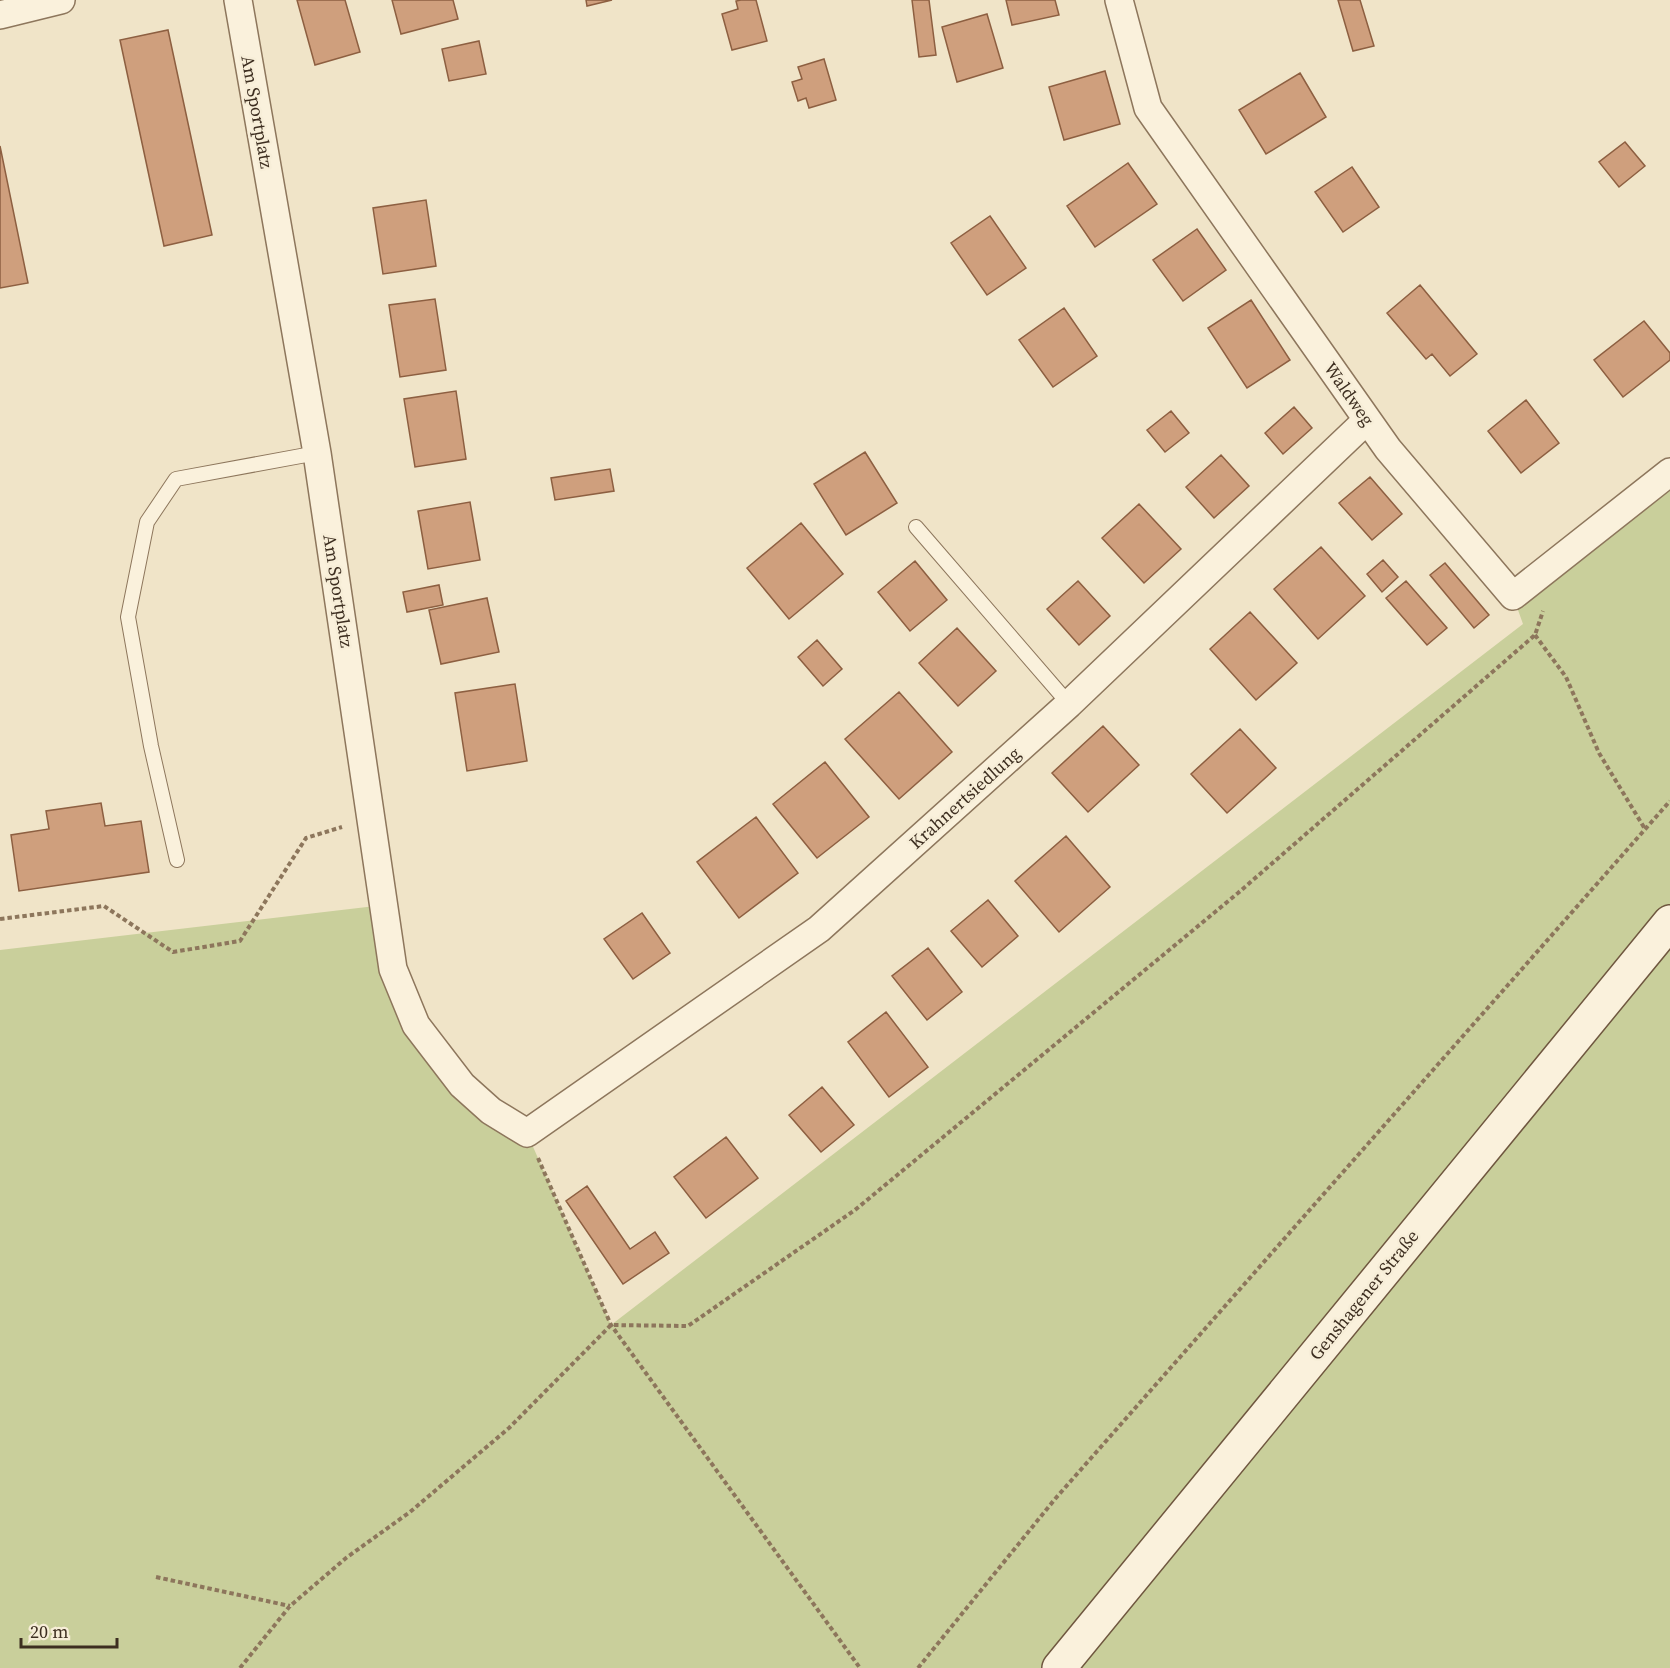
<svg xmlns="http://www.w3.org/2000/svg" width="1670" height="1668" font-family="'Source Serif 4',serif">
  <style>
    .green { fill: #c9cf9b }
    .building { fill: #cf9f7d; stroke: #8d5f41; stroke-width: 1.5 }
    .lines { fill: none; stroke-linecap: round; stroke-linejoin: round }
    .service-casing { stroke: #8d765c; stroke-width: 16 }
    .minor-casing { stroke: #8d765c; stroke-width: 30 }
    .secondary-casing { stroke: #6f573f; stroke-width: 36 }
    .path { stroke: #8d765c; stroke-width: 4; stroke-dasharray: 4.5 3; stroke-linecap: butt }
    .service { stroke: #faf1dc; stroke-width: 14 }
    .minor { stroke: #faf1dc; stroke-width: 27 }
    .secondary { stroke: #faf1dc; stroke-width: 33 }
    .labels { text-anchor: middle; stroke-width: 5; stroke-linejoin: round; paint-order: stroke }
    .street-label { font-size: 18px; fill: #3d2e20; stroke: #f7eed8 }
  </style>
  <rect width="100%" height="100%" fill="#f0e4c8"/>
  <!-- green -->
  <path class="green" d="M1670,472V1668H0V950L384,905L416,1025L527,1133L611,1325L1523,624L1513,596Z"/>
  <!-- building -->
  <path class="building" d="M297,0H345L360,52L315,65Z
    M392,0H453L458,19L401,34Z
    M586,0H612L587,6Z
    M741,0H756L767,41L732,50L722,14L738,9L736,1Z
    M912,0H929L936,55L919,57Z
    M1006,0H1055L1059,15L1012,25Z
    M1338,0H1360L1374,46L1353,51Z
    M987,14L1003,68L957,82L942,27Z
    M168,30L212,235L164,246L120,40Z
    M479,41L486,74L449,81L442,49Z
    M824,59L836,100L809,108L806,98L798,101L792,82L802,79L798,67Z
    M1105,71L1120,124L1064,140L1049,87Z
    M1300,73L1326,117L1266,154L1239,110Z
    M1625,142L1645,166L1619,187L1599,162Z
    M0,146L28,283L0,288Z
    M1128,163L1157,204L1095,247L1067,206Z
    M1352,167L1379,207L1343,232L1315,192Z
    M426,200L436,266L383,274L373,208Z
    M990,216L1026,268L987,295L951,243Z
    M1197,229L1226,270L1183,301L1153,260Z
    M1420,285L1477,354L1450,376L1432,354L1426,359L1387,313Z
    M435,299L446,370L400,377L389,305Z
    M1251,300L1290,360L1247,388L1208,328Z
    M1064,308L1097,356L1053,387L1019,340Z
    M1644,321L1670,353V360L1623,397L1594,360Z
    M456,391L466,459L415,467L404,399Z
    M1526,400L1559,443L1521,473L1488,431Z
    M1294,407L1312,428L1283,454L1265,433Z
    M1171,411L1189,433L1165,452L1147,430Z
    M865,452L897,503L846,535L814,484Z
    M1221,455L1249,486L1214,518L1186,487Z
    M610,469L614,491L555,500L551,478Z
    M1370,477L1402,514L1372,540L1339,503Z
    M470,502L480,560L428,569L418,511Z
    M1139,504L1181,549L1144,583L1102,538Z
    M801,523L843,574L789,619L747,568Z
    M1321,547L1365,596L1318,639L1274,589Z
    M1383,560L1398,577L1382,592L1367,574Z
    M915,561L947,600L910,631L878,592Z
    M1445,563L1489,615L1474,628L1430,575Z
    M1078,581L1110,616L1079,645L1047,609Z
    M1406,581L1447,628L1427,645L1386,598Z
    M439,585L443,605L407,612L403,592Z
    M487,598L499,652L441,664L429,610Z
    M1250,612L1297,663L1256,700L1210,649Z
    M957,628L996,671L958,706L919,663Z
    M817,640L842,669L823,686L798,657Z
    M515,684L527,761L467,771L455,693Z
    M899,692L952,752L899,799L845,739Z
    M1103,726L1139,765L1088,812L1052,773Z
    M1240,729L1276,768L1227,813L1191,774Z
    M825,762L869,817L817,858L773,804Z
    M101,803L105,826L141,821L149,872L19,891L11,835L49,829L46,811Z
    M756,817L798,873L739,918L697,862Z
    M1066,836L1110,887L1059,932L1015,881Z
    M988,900L1018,936L982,967L951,931Z
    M642,913L670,953L633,979L604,939Z
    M928,948L962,992L927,1020L892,976Z
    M886,1012L928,1067L889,1097L848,1042Z
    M822,1087L854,1125L821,1152L789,1115Z
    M726,1137L758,1178L706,1218L674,1177Z
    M587,1186L630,1249L655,1232L669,1253L623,1284L566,1201Z"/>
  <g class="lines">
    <!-- service casing -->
    <g class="service-casing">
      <path id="service" d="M916,527L1069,704
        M177,860L151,746L128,617L147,522L176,479L317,453"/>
    </g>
    <!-- minor casing -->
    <g class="minor-casing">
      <path id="minor" d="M238,0L317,453L393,969L416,1025L462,1085L491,1111L527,1133L819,929L1069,704L1367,420
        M1119,0L1148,108L1388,449L1513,596L1670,472
        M0,15L61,0"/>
    </g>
    <!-- secondary casing -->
    <g class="secondary-casing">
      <path id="secondary" d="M1059,1668L1670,922"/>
    </g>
    <!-- path -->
    <path class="path" d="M1535,635L1566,677L1599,753L1645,829
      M0,919L104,906L173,952L240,941L306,838L342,827
      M538,1158L611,1325L860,1668
      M156,1577L290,1606
      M240,1668L290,1606L346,1558L410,1512L509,1428L611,1325L688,1326L855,1210L1238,893L1535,635L1543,611
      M918,1668L1055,1499L1670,801"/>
    <!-- service -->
    <use href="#service" class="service"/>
    <!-- minor -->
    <use href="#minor" class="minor"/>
    <!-- secondary -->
    <use href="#secondary" class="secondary"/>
  </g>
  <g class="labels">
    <!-- street labels -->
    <g class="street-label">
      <text transform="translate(257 112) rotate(80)" y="6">Am Sportplatz</text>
      <text transform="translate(1349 394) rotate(55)" y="6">Waldweg</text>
      <text transform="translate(338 591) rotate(81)" y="6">Am Sportplatz</text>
      <text transform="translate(965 798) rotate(-42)" y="6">Krahnertsiedlung</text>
      <text transform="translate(1364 1295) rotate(-51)" y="6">Genshagener Straße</text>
    </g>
  </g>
  <!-- scale -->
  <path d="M21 1638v9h96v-9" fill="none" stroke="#3d2e20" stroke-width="3"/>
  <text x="30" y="1638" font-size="18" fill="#3d2e20" stroke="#f7eed8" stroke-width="4.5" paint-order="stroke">20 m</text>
</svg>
